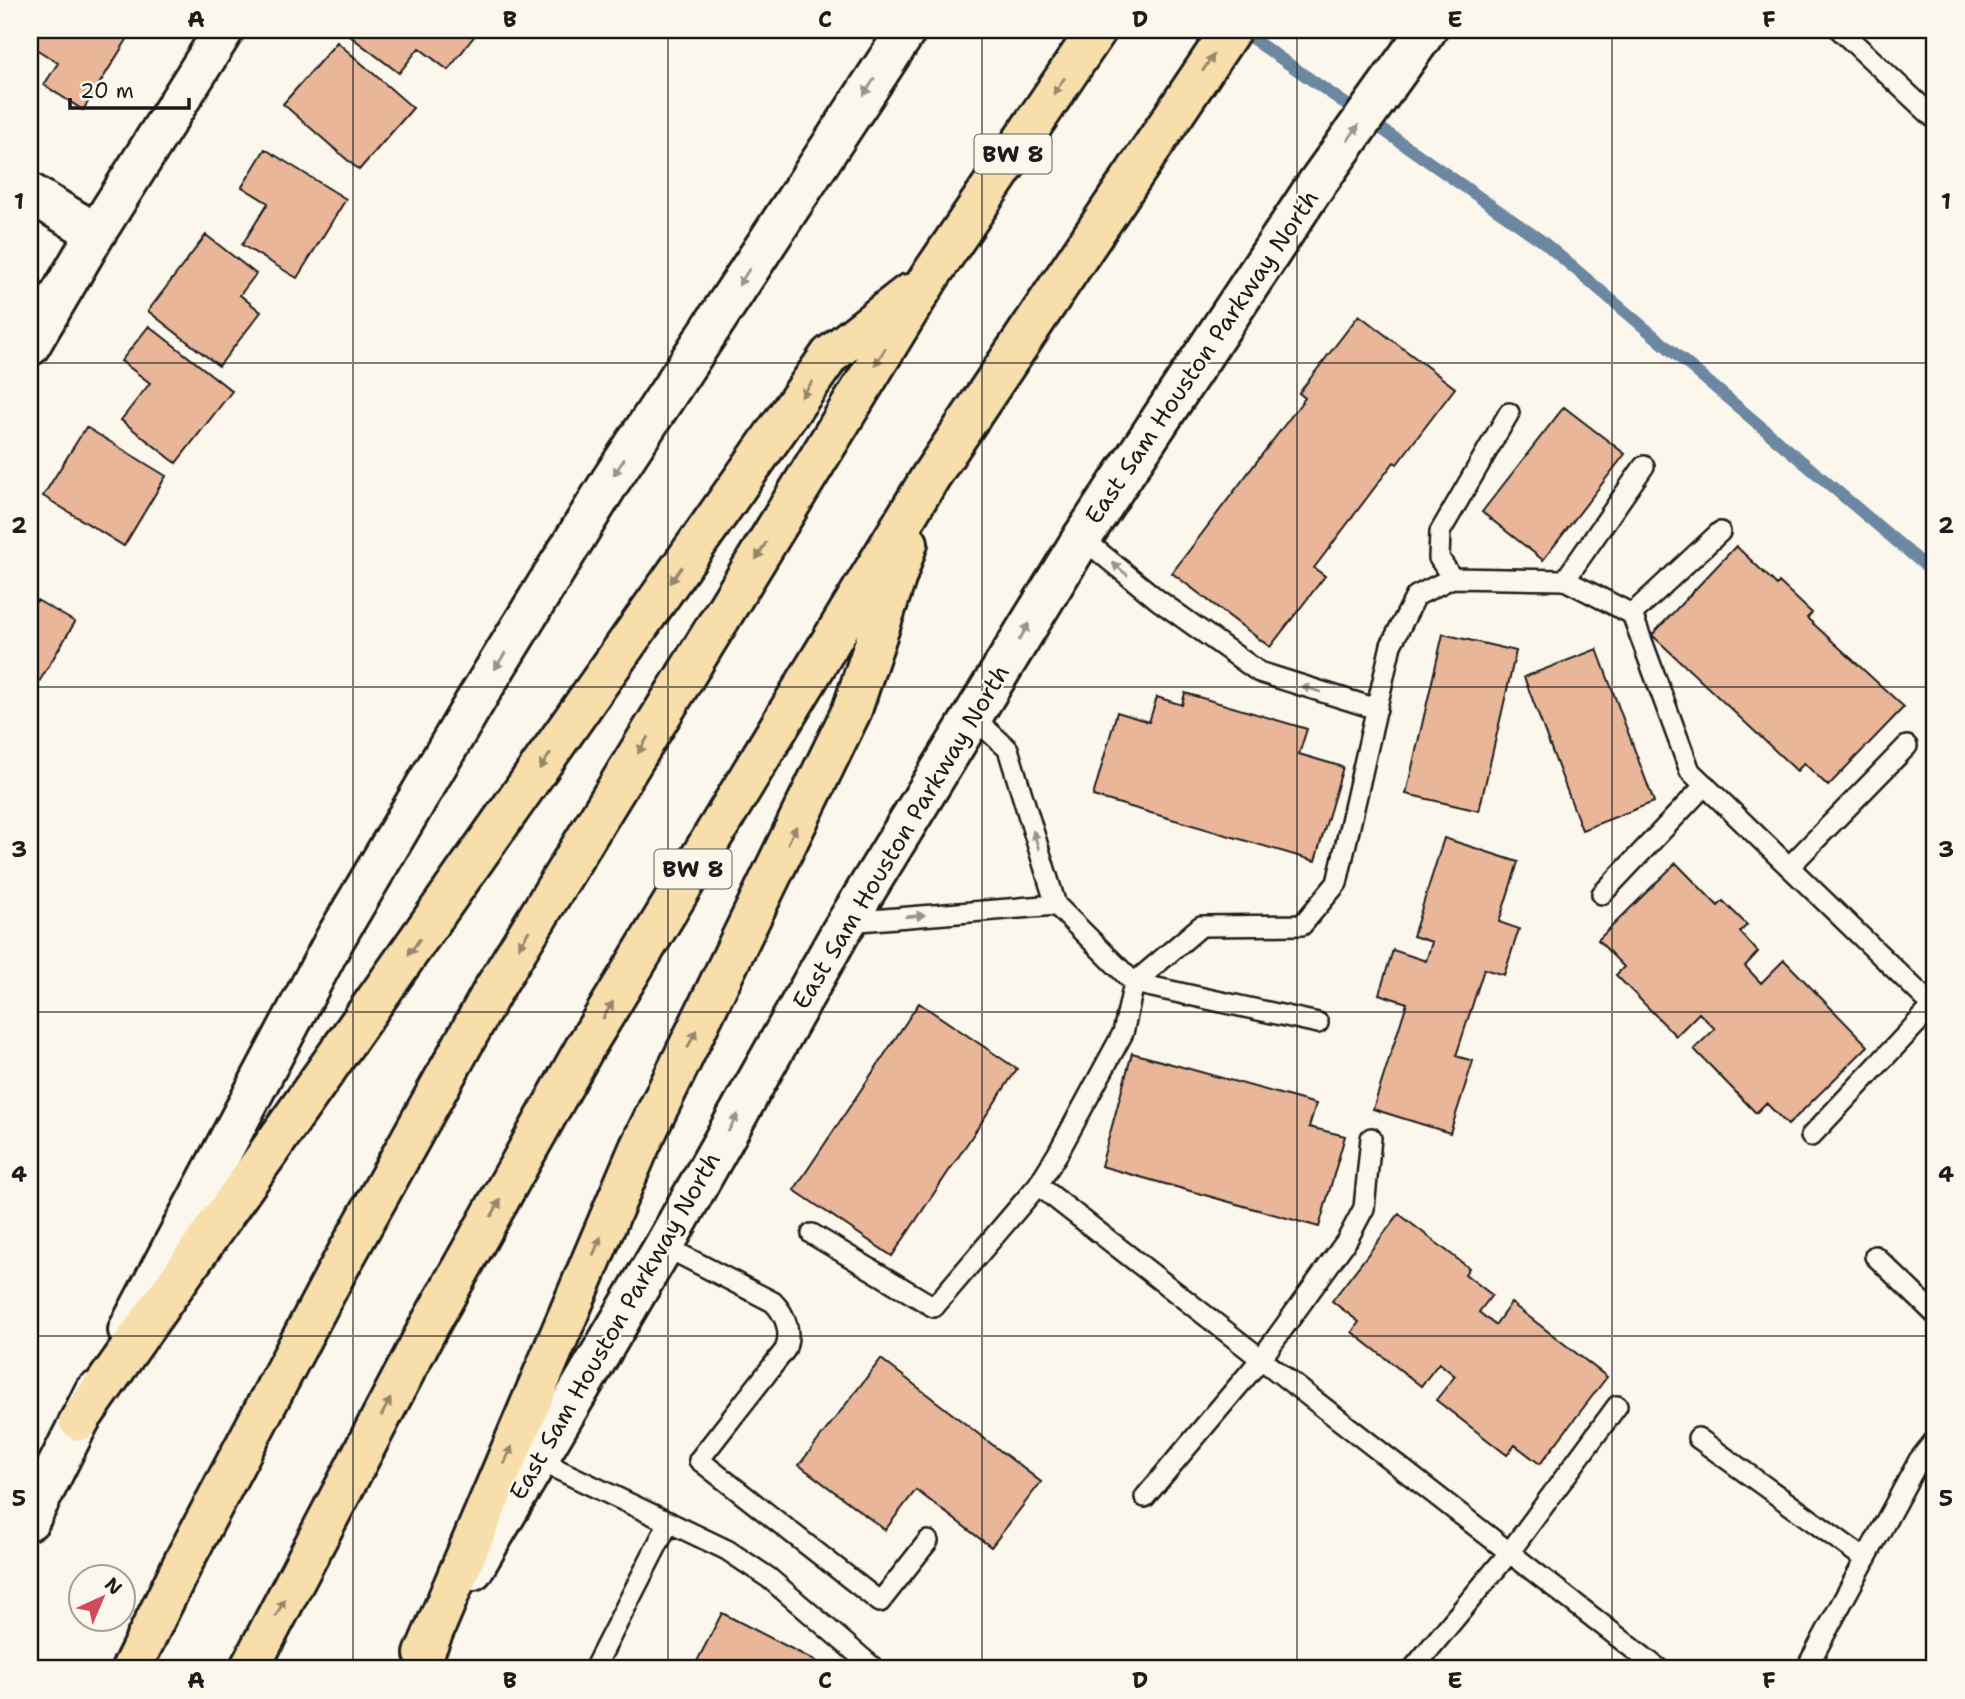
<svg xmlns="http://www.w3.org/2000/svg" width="1965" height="1699" font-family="'Shantell Sans',sans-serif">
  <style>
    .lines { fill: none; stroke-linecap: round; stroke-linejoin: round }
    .stream { stroke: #6c87a2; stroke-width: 12 }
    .building { fill: #e9b69a; stroke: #1c1c1c; stroke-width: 2 }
    .service-casing { stroke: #1c1c1c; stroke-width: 24 }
    .minor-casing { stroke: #1c1c1c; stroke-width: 44 }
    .secondary-casing { stroke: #1c1c1c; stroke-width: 44 }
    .motorway-casing { stroke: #1c1c1c; stroke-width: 44 }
    .service { stroke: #fbf7ec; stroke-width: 19 }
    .minor { stroke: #fbf7ec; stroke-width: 38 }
    .secondary { stroke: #fbf7ec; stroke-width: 38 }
    .motorway { stroke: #f8deab; stroke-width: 38 }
    .oneway { fill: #95876b }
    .oneway2 { fill: #97948e }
    .grid { fill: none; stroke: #1c1c1c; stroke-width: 2; stroke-opacity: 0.55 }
    .labels { text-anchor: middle; stroke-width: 5; stroke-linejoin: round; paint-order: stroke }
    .shield { fill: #fbf7ec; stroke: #5f5e5a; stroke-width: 2 }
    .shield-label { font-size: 23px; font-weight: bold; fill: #1c1c1c }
    .street-label { font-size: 24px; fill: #1c1c1c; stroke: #fbf7ec }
    .neatline { fill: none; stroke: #1c1c1c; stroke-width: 2.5 }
    .grid-label { font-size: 23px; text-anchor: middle; font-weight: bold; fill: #1c1c1c }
  </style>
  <rect width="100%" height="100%" fill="#fbf7ec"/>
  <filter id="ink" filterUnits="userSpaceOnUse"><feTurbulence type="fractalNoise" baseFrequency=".0143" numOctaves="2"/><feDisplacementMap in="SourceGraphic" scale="14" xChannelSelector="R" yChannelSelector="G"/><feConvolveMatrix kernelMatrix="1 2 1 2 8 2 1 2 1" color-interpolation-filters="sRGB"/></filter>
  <g filter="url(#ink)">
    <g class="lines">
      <!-- stream -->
      <path class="stream" d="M1240,30L1542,241L1935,574"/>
    </g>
    <!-- building -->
    <path class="building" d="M30,30H133L83,110L44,85L58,63L30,45Z
      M134,30H150L145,37Z
      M342,30H479L448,70L419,48L399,73Z
      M337,42L413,108L359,170L283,104Z
      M265,149L346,199L297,278L242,245L268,203L242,187Z
      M206,235L256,274L240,295L261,312L219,366L148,311Z
      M1359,315L1455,388L1397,464L1394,462L1314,568L1325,576L1270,647L1172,573L1305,398L1299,393Z
      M149,326L232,391L176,463L121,420L150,383L121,361Z
      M1564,407L1625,454L1543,560L1482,512Z
      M86,427L166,476L124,546L43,496Z
      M1736,546L1777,585L1779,582L1812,613L1807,618L1904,707L1828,786L1804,763L1797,771L1652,635Z
      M37,600L75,622L30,697V609Z
      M1443,634L1516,651L1479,811L1406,794Z
      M1597,649L1654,802L1582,830L1524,677Z
      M1185,693L1307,729L1299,754L1343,767L1315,861L1093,796L1117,712L1149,722L1157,697L1182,705Z
      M1444,838L1518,862L1499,922L1519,929L1504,975L1484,969L1456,1056L1473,1061L1450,1133L1373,1109L1407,1003L1379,994L1393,950L1426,961L1432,942L1413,936Z
      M1676,863L1718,906L1723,901L1747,925L1740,932L1758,952L1745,966L1761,983L1784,960L1868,1046L1788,1125L1766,1103L1756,1113L1694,1049L1715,1029L1699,1013L1676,1036L1616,975L1624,967L1598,940Z
      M919,1003L1017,1069L892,1256L794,1190Z
      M1132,1053L1316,1104L1309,1127L1345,1136L1319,1227L1101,1166Z
      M1399,1214L1469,1268L1465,1274L1492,1295L1479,1312L1495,1325L1511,1303L1607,1377L1540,1464L1515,1445L1507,1455L1436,1400L1455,1376L1439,1363L1421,1386L1352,1332L1359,1322L1332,1301Z
      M881,1359L1041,1482L991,1547L916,1490L885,1530L799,1465Z
      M722,1613L831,1669H693Z"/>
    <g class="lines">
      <!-- service casing -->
      <g class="service-casing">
        <path id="service" d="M1840,30L1935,119
          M1082,538L1158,600L1259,672L1377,709
          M1452,578L1439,558L1440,532L1509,413
          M1565,580L1644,466
          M1632,614L1720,532
          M973,717L1008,749L1056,905L1134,983L1318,1023
          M1789,867L1907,746
          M1602,894L1705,785
          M847,922L1056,905
          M1811,1136L1933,1006
          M812,1234L934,1307L1038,1185
          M664,1246L773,1302C786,1315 792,1333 785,1350L699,1460L880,1602L928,1541
          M1875,1256L1935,1314
          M1698,1438L1865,1559
          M538,1460L727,1550L769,1578L875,1669
          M1145,1497L1261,1359L1347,1240L1364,1208L1371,1138
          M594,1669L669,1522
          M1413,1669L1509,1553L1617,1406
          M1659,1669L1038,1185L1058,1153L1123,1033L1134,983L1201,926L1302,925L1337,883L1391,645L1416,596L1452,578L1565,580L1632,614L1690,771L1935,1008
          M1806,1669L1919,1460L1935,1440"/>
      </g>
      <!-- minor casing -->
      <g class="minor-casing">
        <path id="minor" d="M30,193L96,233
          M30,346L96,233L224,30"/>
      </g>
      <!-- secondary casing -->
      <g class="secondary-casing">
        <path id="secondary" d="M128,1330L336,937L477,698L611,480L907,30
          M30,1520L94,1392
          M473,1570L664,1246L840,933L1082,538L1313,189L1427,30"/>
      </g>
      <!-- motorway casing -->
      <g class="motorway-casing">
        <path id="motorway" d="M79,1421L830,355L908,294
          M424,1654L639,1148L852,710L908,543
          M131,1669L185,1559L335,1275L493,990L929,278L1097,30
          M249,1669L429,1326L584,1049L931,476L1231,30"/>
      </g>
      <!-- service -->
      <use href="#service" class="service"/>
      <!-- minor -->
      <use href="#minor" class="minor"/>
      <!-- secondary -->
      <use href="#secondary" class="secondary"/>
      <!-- motorway -->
      <use href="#motorway" class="motorway"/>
    </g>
    <!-- one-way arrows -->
    <defs><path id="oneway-solid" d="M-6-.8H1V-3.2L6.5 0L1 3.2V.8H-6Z" transform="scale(1.75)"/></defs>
    <g class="oneway">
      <use href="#oneway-solid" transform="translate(1208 63) rotate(-56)"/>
      <use href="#oneway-solid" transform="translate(1059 86) rotate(124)"/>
      <use href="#oneway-solid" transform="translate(880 357) rotate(122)"/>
      <use href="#oneway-solid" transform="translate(807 389) rotate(125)"/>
      <use href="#oneway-solid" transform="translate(761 551) rotate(121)"/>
      <use href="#oneway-solid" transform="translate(676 575) rotate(125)"/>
      <use href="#oneway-solid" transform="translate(643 745) rotate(121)"/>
      <use href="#oneway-solid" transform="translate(545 761) rotate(125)"/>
      <use href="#oneway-solid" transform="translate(792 835) rotate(-64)"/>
      <use href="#oneway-solid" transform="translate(524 939) rotate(121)"/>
      <use href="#oneway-solid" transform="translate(414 947) rotate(125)"/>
      <use href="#oneway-solid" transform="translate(608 1010) rotate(-59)"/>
      <use href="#oneway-solid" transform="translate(692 1039) rotate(-64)"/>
      <use href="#oneway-solid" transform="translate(496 1208) rotate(-61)"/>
      <use href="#oneway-solid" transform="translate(597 1246) rotate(-67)"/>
      <use href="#oneway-solid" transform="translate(386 1407) rotate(-62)"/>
      <use href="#oneway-solid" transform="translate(508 1455) rotate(-67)"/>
      <use href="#oneway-solid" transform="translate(280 1608) rotate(-63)"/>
    </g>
    <g class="oneway2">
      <use href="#oneway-solid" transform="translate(869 87) rotate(123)"/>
      <use href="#oneway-solid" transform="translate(1353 133) rotate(-55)"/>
      <use href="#oneway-solid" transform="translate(744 277) rotate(123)"/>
      <use href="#oneway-solid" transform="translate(619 467) rotate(123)"/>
      <use href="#oneway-solid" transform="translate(1120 569) rotate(-140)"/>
      <use href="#oneway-solid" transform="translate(1024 632) rotate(-59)"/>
      <use href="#oneway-solid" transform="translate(500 661) rotate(122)"/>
      <use href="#oneway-solid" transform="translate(1311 689) rotate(-163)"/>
      <use href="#oneway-solid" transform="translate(1036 840) rotate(-107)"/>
      <use href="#oneway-solid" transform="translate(915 916) rotate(-5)"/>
      <use href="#oneway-solid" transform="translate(733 1123) rotate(-61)"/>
    </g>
  </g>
  <!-- grid -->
  <path class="grid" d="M353,30V1669M668,30V1669M982,30V1669M1297,30V1669M1612,30V1669M30,363H1935M30,687H1935M30,1012H1935M30,1336H1935"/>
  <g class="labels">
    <!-- shield labels -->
    <g class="shield">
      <rect x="974.5" y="134.5" width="77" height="39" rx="5"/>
      <rect x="654.5" y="849.5" width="77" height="39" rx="5"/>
    </g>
    <g class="shield-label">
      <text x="1013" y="162">BW 8</text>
      <text x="693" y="877">BW 8</text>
    </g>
    <!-- street labels -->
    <g class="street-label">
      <text transform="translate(1202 357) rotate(-56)" y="8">East Sam Houston Parkway North</text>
      <text transform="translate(901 837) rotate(-59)" y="8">East Sam Houston Parkway North</text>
      <text transform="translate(615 1326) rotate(-60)" y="8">East Sam Houston Parkway North</text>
    </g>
  </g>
  <!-- margin -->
  <rect width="1965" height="1699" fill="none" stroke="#fbf7ec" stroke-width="77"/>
  <!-- north arrow -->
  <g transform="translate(102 1598) rotate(44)"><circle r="33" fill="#fbf7ec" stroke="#a29f99" stroke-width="2"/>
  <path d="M0-5L12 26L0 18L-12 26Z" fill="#d1495b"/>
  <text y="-10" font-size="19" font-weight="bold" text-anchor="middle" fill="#1c1c1c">N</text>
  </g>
  <!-- scale -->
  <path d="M70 98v10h119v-10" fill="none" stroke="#1c1c1c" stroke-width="3.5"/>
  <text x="80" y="98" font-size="21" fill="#1c1c1c" stroke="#fbf7ec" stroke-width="5" paint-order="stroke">20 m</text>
  <rect x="38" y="38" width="1888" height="1622" class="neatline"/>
  <g class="grid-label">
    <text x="196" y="27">A</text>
    <text x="510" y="27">B</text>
    <text x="825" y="27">C</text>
    <text x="1140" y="27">D</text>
    <text x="1455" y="27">E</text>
    <text x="1769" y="27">F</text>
    <text x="19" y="209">1</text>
    <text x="1946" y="209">1</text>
    <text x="19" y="533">2</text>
    <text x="1946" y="533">2</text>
    <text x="19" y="857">3</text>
    <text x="1946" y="857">3</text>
    <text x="19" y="1182">4</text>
    <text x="1946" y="1182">4</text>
    <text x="19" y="1506">5</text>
    <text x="1946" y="1506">5</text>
    <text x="196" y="1688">A</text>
    <text x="510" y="1688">B</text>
    <text x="825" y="1688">C</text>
    <text x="1140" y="1688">D</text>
    <text x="1455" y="1688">E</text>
    <text x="1769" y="1688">F</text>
  </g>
</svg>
